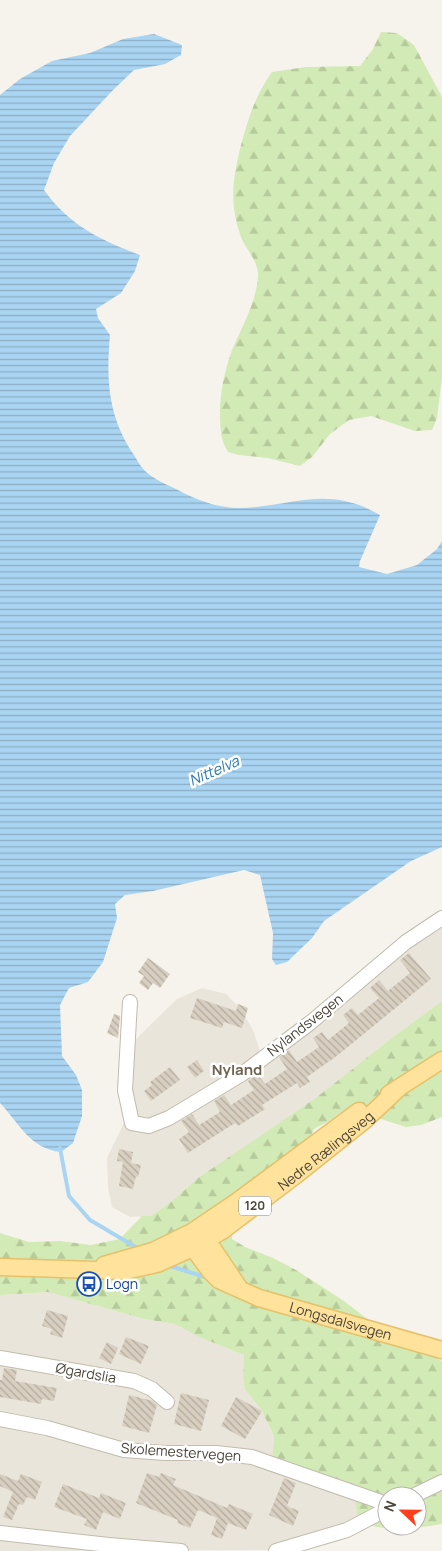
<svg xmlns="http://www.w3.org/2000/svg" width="442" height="1551" font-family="Manrope,sans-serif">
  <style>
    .residential { fill: #eae5da }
    .forest { fill: url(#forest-firs); fill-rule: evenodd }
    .water { fill: url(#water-rules) }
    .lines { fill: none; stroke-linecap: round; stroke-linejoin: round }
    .stream { stroke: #a9d4f2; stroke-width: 4 }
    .building { fill: url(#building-back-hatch) }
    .minor-casing { stroke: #c2bbae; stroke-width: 16 }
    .major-casing { stroke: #e6c16a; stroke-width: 19 }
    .minor { stroke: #fff; stroke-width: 14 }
    .major { stroke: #ffe39c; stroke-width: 16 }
    .labels { text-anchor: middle; stroke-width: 5; stroke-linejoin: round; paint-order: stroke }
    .shield { fill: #fff; stroke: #817c74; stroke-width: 1 }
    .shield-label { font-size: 12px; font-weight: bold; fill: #4b4439 }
    .street-label { font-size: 14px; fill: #4b4439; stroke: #fff }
    .transit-label { font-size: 14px; fill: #164399; stroke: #fff; text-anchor: start }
    .water-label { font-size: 15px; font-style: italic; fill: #2e7ab2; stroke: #fff }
    .neighbourhood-label { font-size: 15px; font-weight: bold; fill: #6e6250; stroke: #fff }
  </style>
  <defs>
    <pattern id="forest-firs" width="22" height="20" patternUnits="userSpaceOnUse" patternTransform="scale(1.25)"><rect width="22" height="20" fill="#d2eab5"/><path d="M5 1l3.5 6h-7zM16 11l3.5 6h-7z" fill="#b6ca9c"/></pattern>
    <pattern id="water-rules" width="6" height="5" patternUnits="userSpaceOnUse" patternTransform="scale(1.25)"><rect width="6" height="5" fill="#a9d4f2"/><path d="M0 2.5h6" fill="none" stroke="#8caec5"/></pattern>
    <pattern id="building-back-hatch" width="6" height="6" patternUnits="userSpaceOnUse" patternTransform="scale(1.25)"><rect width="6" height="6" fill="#d8cfc1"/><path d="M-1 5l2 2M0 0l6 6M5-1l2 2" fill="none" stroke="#b1aa9e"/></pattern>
  </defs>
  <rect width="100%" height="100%" fill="#f6f3ec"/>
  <!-- residential -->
  <path class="residential" d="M442,923V1001L393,1037L317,1097L198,1178L172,1201L151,1216L130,1217L112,1207L108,1187L107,1158L124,1123L118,1071L128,1047L177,999L202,988L226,994L240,1008L253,1030L261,1054L342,999Z
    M48,1292L144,1319L175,1324L199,1337L244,1355L243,1377L245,1390L261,1409L274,1436L272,1459L354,1495L358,1519L275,1550L0,1551V1295Z"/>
  <!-- forest -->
  <path class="forest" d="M381,32L397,33L414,45L442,97V377L437,418L432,430L415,431L371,416L349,420L330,434L312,457L300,466L268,458L239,455L228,452C221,441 221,433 220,420C219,397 224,372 232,350C242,327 257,301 258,275C258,259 244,248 240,234C229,201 233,178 241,145C249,117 255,96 272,72L306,67L360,66L373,49Z
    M442,1001V1117L421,1125L406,1127L356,1111L341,1112L329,1121L314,1129L304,1151L232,1229V1239L245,1247L273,1258L296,1270L344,1301L388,1335L442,1361V1524C407,1530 389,1531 354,1522L358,1519L354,1495L272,1459L274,1436L261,1409L245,1390L243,1377L244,1355L199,1337L175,1324L144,1319L48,1292L0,1295V1233L29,1242L60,1241L91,1245L120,1239L142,1216H151L172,1201L198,1178L317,1097L393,1037ZM387,1496H417V1526H387Z"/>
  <!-- water -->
  <path class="water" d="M154,34L182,45L181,55L165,64L134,70L113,90L70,136L54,163L44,190C69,225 100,240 140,255L135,271L121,293L96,309L98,318L110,335C106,380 108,417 134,455C137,460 141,467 145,471C154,479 167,485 178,490C196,500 218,508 239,508C294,507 326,484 380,515L360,561L359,567L387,574L417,565L437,549L442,541V847L411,861L324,921L312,938L287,962L276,965L272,959L273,933L260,875L244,870L153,891L125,895L115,904L117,918L103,962L88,982L69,988L60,1005L62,1056L76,1075L82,1090V1116L73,1143L61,1152C30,1149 19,1123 0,1103V95L20,79L52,61L90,53L123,39Z"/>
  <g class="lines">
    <!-- stream -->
    <path class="stream" d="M60,1148L69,1196L90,1220L139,1249
      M167,1265L208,1278"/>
  </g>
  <!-- building -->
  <path class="building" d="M409,953L431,979L338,1055L307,1077L310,1082L300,1088L297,1083L262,1105L265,1109L238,1126L235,1123L188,1153L179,1139L189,1132L181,1121L192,1114L199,1125L220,1112L214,1101L224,1095L231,1105L254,1090L248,1081L257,1073L265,1084L287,1069L279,1057L289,1050L297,1062L319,1047L313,1038L322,1032L328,1040L349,1023L343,1015L352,1008L358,1015L379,998L370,988L379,980L388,991L410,973L400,960Z
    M148,958L170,974L160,988L153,983L148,990L139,983L144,976L138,972Z
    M197,998L236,1011L238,1004L248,1008L242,1028L224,1022L222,1028L190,1018Z
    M114,1014L120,1016L118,1038L107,1033Z
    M197,1060L204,1071L195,1078L187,1067Z
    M170,1067L180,1080L151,1101L144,1091L152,1085L150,1082Z
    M119,1149L133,1152L131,1163L141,1165L138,1177L136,1176L133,1189L119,1186L123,1162L117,1161Z
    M47,1310L68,1316L62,1338L50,1334L52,1329L42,1326Z
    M126,1337L149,1346L141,1364L119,1354Z
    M107,1342L118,1348L111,1364L99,1358Z
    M4,1368L17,1370L15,1381L57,1388L54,1401L42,1399L41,1404L0,1397V1380H2Z
    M181,1393L209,1400L201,1431L174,1424Z
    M129,1395L153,1401L157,1405L149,1433L122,1426Z
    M236,1397L262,1411L245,1439L221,1426Z
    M147,1473L159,1477L161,1473L176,1479L173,1485L227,1508L229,1504L253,1514L246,1530L228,1523L222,1539L211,1535L217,1518L198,1510L190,1528L177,1523L178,1520L136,1503Z
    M0,1474L18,1481L21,1474L42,1482L35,1500L27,1497L23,1505L19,1504L12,1520L3,1517L13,1492L0,1486Z
    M284,1478L296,1483L287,1506L299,1511L293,1526L269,1515Z
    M63,1484L99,1498L101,1493L126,1503L120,1519L103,1512L96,1530L84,1525L87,1519L54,1507Z"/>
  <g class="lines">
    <!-- minor casing -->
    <g class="minor-casing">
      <path id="minor" d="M130,1002L125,1090L132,1123L149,1126L169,1118L242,1074L310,1023L406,942L442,918
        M0,1358L134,1381L152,1389L167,1402
        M0,1419L47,1428L124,1450L165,1453H216L252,1457L387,1504
        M413,1496L442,1482
        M0,1533L109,1545L181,1551
        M276,1551L347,1530L387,1509"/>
    </g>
    <!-- major casing -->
    <g class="major-casing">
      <g id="major">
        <path d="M389,1094L442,1060"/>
        <path d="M199,1236L207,1240L240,1289"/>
        <path id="s1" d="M192,1238L193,1248L210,1271L219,1280L259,1298L442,1350"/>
        <path d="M104,1265L153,1251L192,1232L235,1203L359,1111"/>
        <path id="s2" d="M0,1267L125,1271L157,1264L186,1251L222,1231L296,1175L365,1120L398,1089"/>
      </g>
    </g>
    <!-- minor -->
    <use href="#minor" class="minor"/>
    <!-- major -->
    <use href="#major" class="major"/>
  </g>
  <!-- icons -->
  <defs>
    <g id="bus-ring" transform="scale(1.25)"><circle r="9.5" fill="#fff" stroke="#1a4fb4" stroke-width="1.5"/><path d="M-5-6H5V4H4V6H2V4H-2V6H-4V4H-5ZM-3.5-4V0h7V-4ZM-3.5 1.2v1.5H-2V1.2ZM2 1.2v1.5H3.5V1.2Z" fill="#1a4fb4"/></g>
  </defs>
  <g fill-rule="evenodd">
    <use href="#bus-ring" x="89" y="1284"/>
  </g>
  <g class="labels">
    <!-- shield labels -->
    <rect class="shield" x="239" y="1196.5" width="32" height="19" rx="4"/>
    <g class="shield-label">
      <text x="255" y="1210">120</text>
    </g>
    <!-- street labels -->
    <g class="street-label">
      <text transform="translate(305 1025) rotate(-38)" y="5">Nylandsvegen</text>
      <text dy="5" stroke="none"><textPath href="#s2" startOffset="362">Nedre Rælingsveg</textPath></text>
      <text dy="5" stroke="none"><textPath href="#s1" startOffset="180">Longsdalsvegen</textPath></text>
      <text transform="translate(86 1373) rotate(10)" y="5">Øgardslia</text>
      <text transform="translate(181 1452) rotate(4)" y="5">Skolemestervegen</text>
    </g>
    <!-- transit labels -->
    <g class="transit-label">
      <text x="106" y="1289">Logn</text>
    </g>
    <!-- water labels -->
    <g class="water-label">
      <text transform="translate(214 771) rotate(-24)" y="5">Nittelva</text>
    </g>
    <!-- neighbourhood labels -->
    <g class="neighbourhood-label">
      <text x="237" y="1075">Nyland</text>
    </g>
  </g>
  <!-- north arrow -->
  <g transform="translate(402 1511) rotate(292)"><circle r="24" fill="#ffffff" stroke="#b7b4b0"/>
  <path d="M0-4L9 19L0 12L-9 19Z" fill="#fc3f1d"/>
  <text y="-8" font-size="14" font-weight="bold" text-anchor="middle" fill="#4b4439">N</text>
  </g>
</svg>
